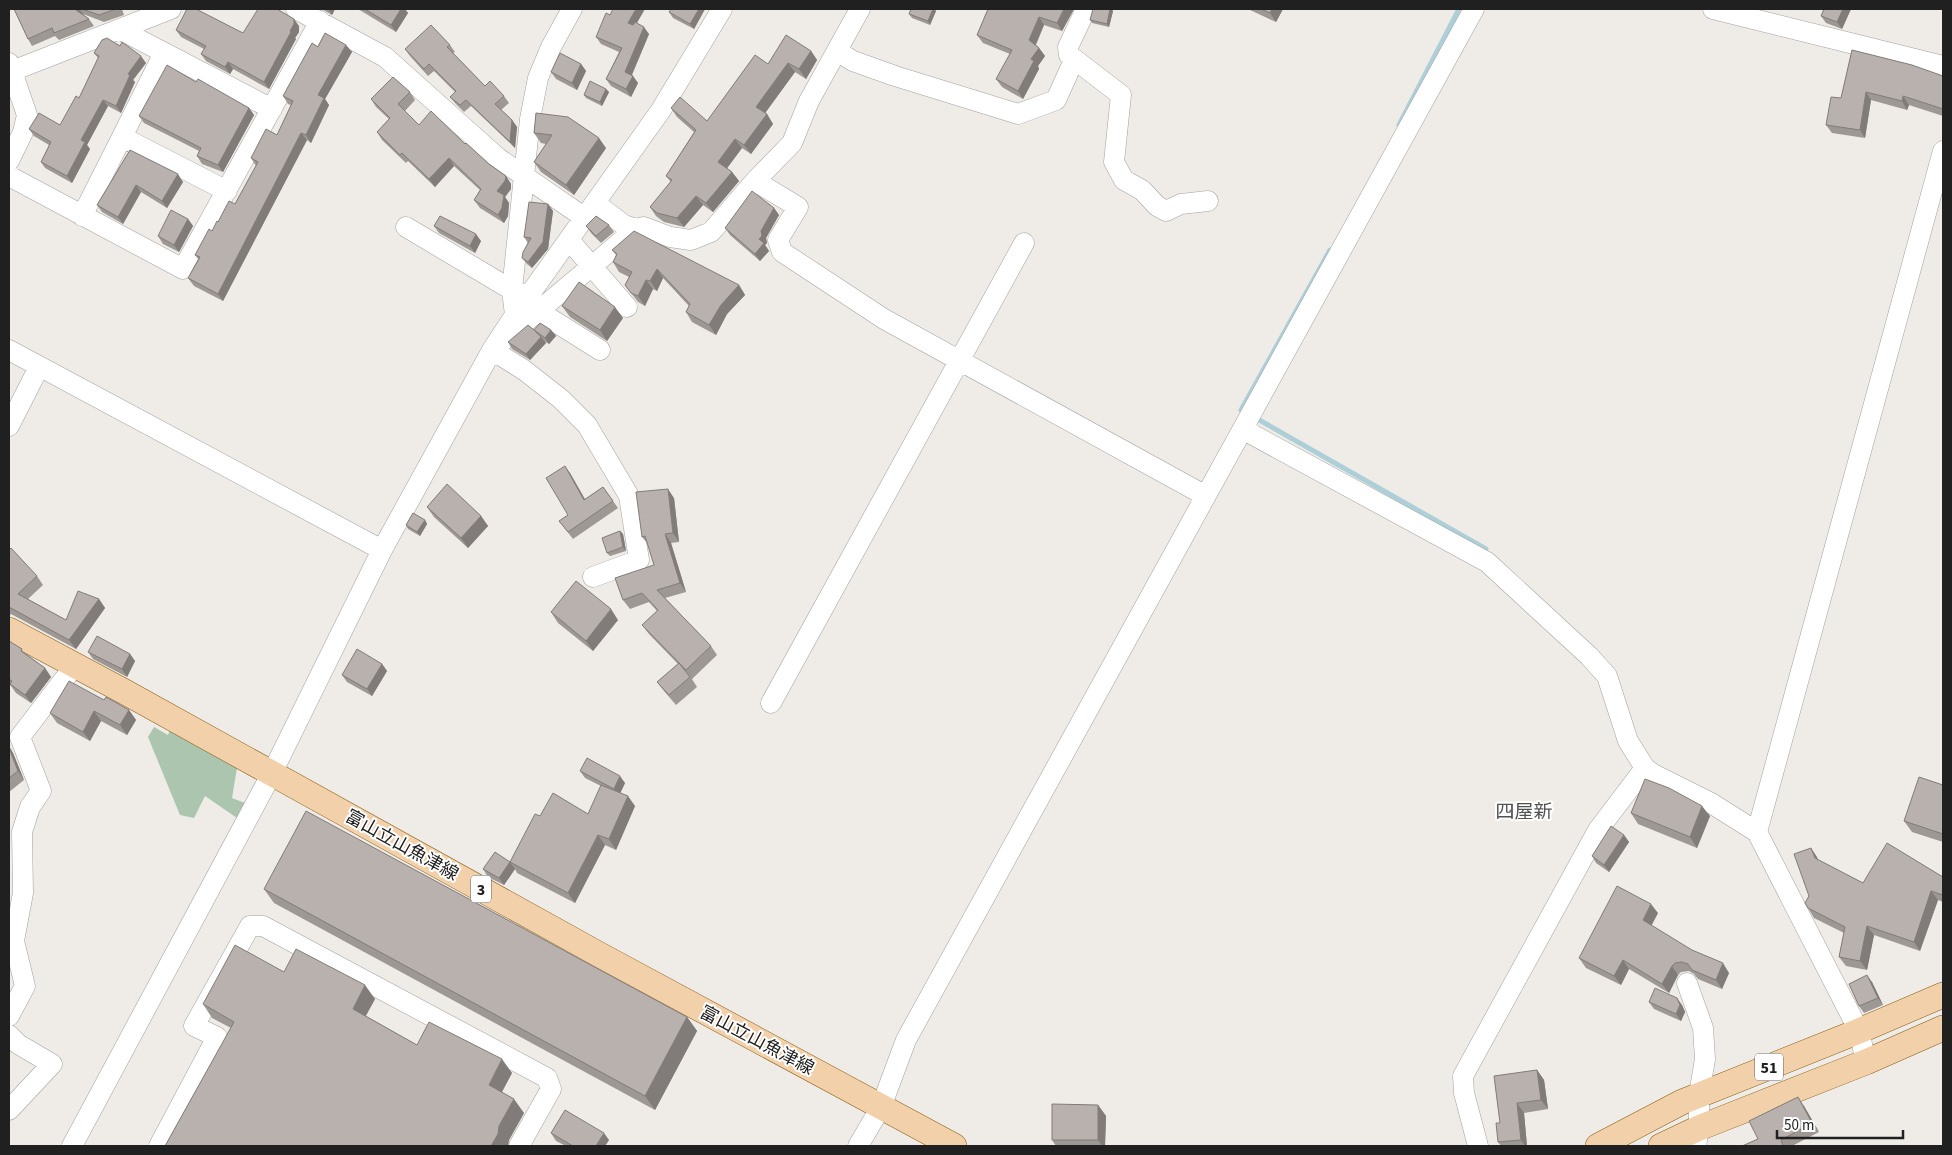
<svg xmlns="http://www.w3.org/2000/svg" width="1952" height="1155" font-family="'Source Sans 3','Noto Sans JP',sans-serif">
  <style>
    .cemetery { fill: #abc5ae }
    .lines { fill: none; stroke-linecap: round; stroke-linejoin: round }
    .stream { stroke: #adcfd7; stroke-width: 5 }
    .minor-casing { stroke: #a1a1a1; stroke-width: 21 }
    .major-casing { stroke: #895e12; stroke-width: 26 }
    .minor { stroke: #fff; stroke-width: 20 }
    .major { stroke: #f1d0aa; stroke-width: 25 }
    .wall { fill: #9e9895 }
    .shaded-wall { fill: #817c79 }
    .building { fill: #b8b1ad; stroke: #817c79 }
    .labels { text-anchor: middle; stroke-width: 4; stroke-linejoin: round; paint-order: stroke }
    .shield { fill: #fff; stroke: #636363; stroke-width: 1 }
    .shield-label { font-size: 16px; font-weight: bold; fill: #202020 }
    .street-label { font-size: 18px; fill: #202020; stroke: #fff }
    .neighbourhood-label { font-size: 19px; fill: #535353; stroke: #fff }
  </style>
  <rect width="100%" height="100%" fill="#efece7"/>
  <!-- cemetery -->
  <path class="cemetery" d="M154,727L168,735L171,727L238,762L232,798L245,803L237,818L205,796L194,818L180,815L148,737Z"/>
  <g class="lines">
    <!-- stream -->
    <path class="stream" d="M1399,125L1459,9
      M1246,413L1241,410L1330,250
      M1254,417L1486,549"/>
    <!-- minor casing -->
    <g class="minor-casing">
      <path id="minor" d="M296,9L385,57L498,158L585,218
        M1086,9L1068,47L1069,55L1121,95L1114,162L1124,180L1142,190L1157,206L1166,211L1181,204L1208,201
        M1713,9L1943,66
        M119,29L272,109
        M837,51L853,61L895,76L1018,114L1056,100L1074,60
        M164,53L122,137L227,191
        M9,63L27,115L23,132L9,161
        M12,71L171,9
        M9,176L183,269L320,21
        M755,181L792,143L809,101L860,9
        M595,203L624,225L636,229L644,227L670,237L691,240L711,232L755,181L798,207L778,240L782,252L884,319L1206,496
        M82,216L122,137
        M406,227L512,290L528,297L538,311L600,350
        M569,240L627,307
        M515,315L512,290L530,119L538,78L551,47L572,9
        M9,350L382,550
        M9,426L39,367
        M1244,430L1487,562L1589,656L1607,676L1628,741L1645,768L1653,774L1711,803L1757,832L1859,1031L1866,1062
        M593,577L639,560L629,496L587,425L561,399L524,370L492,350L636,229
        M771,703L1024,243
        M1757,832L1943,151
        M1687,983L1703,1028L1705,1059L1699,1095V1128L1696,1146
        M9,1016L25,986L14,941L23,893L22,832L30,807L41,791L20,737L75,665
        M9,1035L18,1044L52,1064L9,1110
        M72,1146L272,773L382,550L492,350L515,315L661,110L722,9
        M159,1146L217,1037L194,1026L250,926H263L547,1078L551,1089L519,1146
        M858,1146L881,1107L906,1040L1474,9
        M1478,1146L1464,1093L1463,1076L1598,830L1645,768"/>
    </g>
    <!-- major casing -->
    <g class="major-casing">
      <path id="major" d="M9,630L125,692L600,955L954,1146
        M1598,1146L1682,1102L1859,1031L1943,995
        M1661,1146L1699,1128L1866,1062L1943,1028"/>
    </g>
    <!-- minor -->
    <use href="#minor" class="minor"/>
    <!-- major -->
    <use href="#major" class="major"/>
  </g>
  <!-- wall -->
  <path class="wall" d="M14,9H122L124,15L104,22L83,14L89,19L94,26L59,40L55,36L32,46L28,39Z
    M322,9H335L332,15Z
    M358,9H405L408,13L396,32Z
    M705,9L694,29L673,18L669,12Z
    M911,9H934L936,11L930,25L912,18L909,14Z
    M988,9H1074L1062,31L1044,25L1036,45L1039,48L1045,56L1038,66L1039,69L1023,99L1002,87L996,79L1010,54L983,43L977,35Z
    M1248,9H1283L1276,22Z
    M1824,9H1851L1842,29L1826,23L1821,16Z
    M1113,11L1109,27L1092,23L1090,20Z
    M637,24L649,34L632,75L638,83L631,97L611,86L606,79L619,52L601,44L596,37Z
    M299,26V32L295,38L296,39L269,89L233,69L230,74L206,61L201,54L204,49L181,37L176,30L243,33Z
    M346,45L352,52L325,99L329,105L311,143L307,140L223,301L194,286L188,278L198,259L195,255L218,222L235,204L256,166L251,158L277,135L291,105L288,104L283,96L318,47Z
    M450,45L455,52L453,53L485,86L504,96L509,103L501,110L512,120L517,127L515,148L471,106L464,112L455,103L450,97L455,92L434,71L428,76L410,56L405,49Z
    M1852,50L1943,76V116L1909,105L1907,110L1871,100L1865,138L1832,133L1826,125L1841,98Z
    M811,51L817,60L806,79L795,72L765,113L767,114L773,124L751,154L742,148L727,168L732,172L739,181L713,212L703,205L684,227L664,222L656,216L650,207L671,182L666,176L694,132L677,117L671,108L707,121L768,64Z
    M94,53L146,63L133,80L135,82L121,113L108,106L87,145L90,149L72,183L45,168L41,162L49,145L34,136L29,129L60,125L79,98L98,58Z
    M581,64L586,71L577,90L556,79L551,72Z
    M196,82L249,108L254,115L223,172L202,164L197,156L199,151L144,123L139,116Z
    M606,89L609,92L602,106L586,98L584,95Z
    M410,92L415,100L405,111L419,125L465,144L489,164L506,176L511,184V189L505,197L509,203L508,216L504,223L480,208L474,200L480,190L454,166L435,187L408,161L406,163L382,140L377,132L389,119L376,107L371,99Z
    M536,113L606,148L574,195L541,172L534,162L546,144L541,143L534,133Z
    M130,150L183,182L167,208L141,192L123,224L102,212L97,205Z
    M548,204L553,211L548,249L532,268L527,264L522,258L528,243L524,237Z
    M774,208L779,215L766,238L767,243L765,245L769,251L760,261L730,235L725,228Z
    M188,219L193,226L179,252L163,244L158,236Z
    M609,225L614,232L601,243L591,233L586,226Z
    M434,226L481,241L475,253L439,233Z
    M612,250L739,285L745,295L727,314L716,335L692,322L686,312L689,306L663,278L657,291L653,289L645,306L638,302L625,285L629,277L619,272L613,262L616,255Z
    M562,306L623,318L607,341L570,317Z
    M534,330H551L556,336L549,344L544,341L546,343L530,360L512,349L508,342Z
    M570,473L585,499L603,487L618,508L573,539L559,521L568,515Z
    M674,498L679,542L671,543L686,592L665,598L711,646L717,655L692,679L697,687L676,705L664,691L657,682L678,664L649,634L642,625L657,611L649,602L630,609L623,600L654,565L648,544L642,537Z
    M427,507L481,516L488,526L468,548L434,517Z
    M425,520L427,524L420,536L408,529L406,525Z
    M620,531L623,534L626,551L610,556L607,553Z
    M9,550L37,576L43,585L28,599L66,620L99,599L105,608L76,649L11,614L9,616Z
    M551,612L618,620L593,651L558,623Z
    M9,641L45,668L51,677L31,703L16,693L11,686L9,684Z
    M88,652L130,654L135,661L127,677L93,659Z
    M382,664L387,671L372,696L347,682L342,675Z
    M104,700L129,710L136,720L127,735L101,721L90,741L57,723L50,713Z
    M9,746L13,753L24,780L9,792Z
    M580,771L625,783L620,793L635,806L616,850L605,845L575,903L517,873L515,869L504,885L488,877L483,869L510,862L540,816L588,814L601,786L585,778Z
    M1943,785V842L1912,832L1904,821Z
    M1631,813L1710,816L1697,848L1638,824Z
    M1624,835L1629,842L1609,872L1596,863L1592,856Z
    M1811,848L1818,860L1863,883L1943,877V902L1938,900L1920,951L1874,935L1867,970L1846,966L1839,957L1844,933L1814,918L1808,908Z
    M264,889L687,1017L697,1031L655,1110L274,903Z
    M1658,913L1651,926L1729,973L1722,989L1698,979L1694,974L1689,971L1681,972L1678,975L1669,993L1629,969L1621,985L1586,968L1579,958Z
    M284,972L375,999L366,1016L417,1045L512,1073L502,1092L524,1113L509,1140L508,1146H165L231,1028L212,1018L203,1004Z
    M1872,982L1883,1005L1864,1013L1859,1006Z
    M1649,1002L1682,1005L1685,1012L1681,1021L1654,1009Z
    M1537,1070L1544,1080L1548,1109L1524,1113L1527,1146H1501L1498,1142L1500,1123Z
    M1098,1105L1106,1116L1105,1146H1056L1052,1140Z
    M1804,1106L1819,1132L1792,1146H1742L1758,1139Z
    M551,1133L609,1140L605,1146H566L556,1141Z"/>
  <!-- shaded-wall -->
  <path class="shaded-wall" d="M77,9H79L83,14L81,17L76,10Z
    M328,9H335L332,15Z
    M401,9H405L408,13L396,32L391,25Z
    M636,9H645L633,30L628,23Z
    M699,9H705L694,29L690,24Z
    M933,9H934L936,11L930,25L928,21Z
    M1064,9H1074L1062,31L1057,23Z
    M1110,9H1112L1113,11L1109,27L1107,24Z
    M1272,9H1283L1276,22L1270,13Z
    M1843,9H1851L1842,29L1837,22Z
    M1039,17L1044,25L1034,48L1029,40Z
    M294,19L299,26V32L295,38L296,39L269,89L264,82L290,31Z
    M644,27L649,34L630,79L625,72Z
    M346,45L352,52L325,99L329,105L311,143L306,135L318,95Z
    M1039,48L1045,56L1038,66L1039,69L1023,99L1018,91L1031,59Z
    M811,51L817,60L806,79L799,69Z
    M141,56L146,63L133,80L135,82L121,113L116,106L128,74Z
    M228,62L233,69L230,74L225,67Z
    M788,63L795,72L763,116L756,107Z
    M581,64L586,71L577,90L572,83Z
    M633,76L638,83L631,97L626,89Z
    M606,89L609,92L602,106L600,102Z
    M1866,92L1871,100L1865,138L1860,130Z
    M1903,96L1909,105L1907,110L1902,101Z
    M103,100L108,106L87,145L90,149L72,183L67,176L81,140Z
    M249,108L254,115L223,172L218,165Z
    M767,114L773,124L751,154L744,145Z
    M512,120L517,127L515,148L510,142Z
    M301,133L307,140L223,301L218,294Z
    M599,138L606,148L574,195L566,185Z
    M735,139L742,148L725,171L718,162Z
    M449,158L454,166L435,187L429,179Z
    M732,172L739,181L713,212L706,203Z
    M178,174L183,182L167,208L162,201Z
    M506,176L511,184V189L505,197L509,203L508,216L504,223L498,215L497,191Z
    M136,185L141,192L123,224L118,217Z
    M696,196L703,205L684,227L677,218Z
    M548,204L553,211L548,249L532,268L528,262Z
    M774,208L779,215L766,238L767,243L765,245L769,251L760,261L755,254L761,231Z
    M188,219L193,226L179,252L174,245Z
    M476,234L481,241L475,253L470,246Z
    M657,269L663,278L657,291L650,281Z
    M646,280L653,289L645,306L638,296Z
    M739,285L745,295L727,314L716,335L709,325L721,305Z
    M615,307L623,318L607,341L600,330Z
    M551,330L556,336L549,344L545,338Z
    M541,337L546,343L530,360L526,354Z
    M565,466L570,473L589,507L584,500Z
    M668,489L674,498L679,542L673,533Z
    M481,516L488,526L468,548L461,538Z
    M425,520L427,524L420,536L417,532Z
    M620,531L623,534L626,551L623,547Z
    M665,534L671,543L686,592L680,583Z
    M99,599L105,608L76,649L69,640Z
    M611,609L618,620L593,651L586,641Z
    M130,654L135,661L127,677L122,669Z
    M382,664L387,671L372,696L367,689Z
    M45,668L51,677L31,703L25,695Z
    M129,710L136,720L127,735L120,725Z
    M94,711L101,721L90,741L83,732Z
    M9,746L13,753L24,780L18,771L9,748Z
    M620,776L625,783L619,796L614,789Z
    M628,796L635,806L616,850L609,839Z
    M1702,806L1710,816L1697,848L1690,837Z
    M598,835L605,845L575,903L568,893Z
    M1624,835L1629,842L1609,872L1604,865Z
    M1811,848L1817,857L1821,867L1815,858Z
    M510,862L515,869L504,885L499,878Z
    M1931,891L1938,900L1920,951L1914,942Z
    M1651,904L1658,913L1649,930L1643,920Z
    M1867,926L1874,935L1867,970L1860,961Z
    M1623,960L1629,969L1621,985L1614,976Z
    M1723,963L1729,973L1722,989L1716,980Z
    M1672,966L1678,975L1669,993L1662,984Z
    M1867,975L1872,982L1883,1005L1878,998Z
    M365,985L375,999L362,1022L353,1009Z
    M1677,998L1682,1005L1685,1012L1681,1021L1676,1014Z
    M687,1017L697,1031L655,1110L645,1096Z
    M502,1059L512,1073L498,1099L489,1085Z
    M1537,1070L1544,1080L1548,1109L1541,1100Z
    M1798,1097L1804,1106L1819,1132L1812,1123Z
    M514,1099L524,1113L509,1140L508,1146H491L499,1126Z
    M1517,1103L1524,1113L1527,1146H1525L1521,1140Z
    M1098,1105L1106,1116L1105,1146H1102L1098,1140Z
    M604,1133L609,1140L605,1146H596Z"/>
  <!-- building -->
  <path class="building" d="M14,9H77L76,10L89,19L54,33L52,28L28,39Z
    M82,9H116L99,15Z
    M187,9H196L243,33L258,9H277L294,19V24L290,31L291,32L264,82L228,62L225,67L201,54L206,46L176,30Z
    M365,9H401L391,25Z
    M613,9H636L628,23L633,25L635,22L644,27L625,72L633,76L626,89L606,79L622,48L596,37L606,13L610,15Z
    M671,9H699L690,24L669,12Z
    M911,9H933L928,21L909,14Z
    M988,9H1064L1057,23L1039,17L1029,40L1039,48L1031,59L1034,61L1018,91L996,79L1012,50L977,35Z
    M1093,9H1110L1107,24L1090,20Z
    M1261,9H1272L1270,13Z
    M1824,9H1843L1837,22L1821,16Z
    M431,25L450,45L447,47L485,86L490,81L504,96L495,104L512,120L510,142L466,100L460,105L450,97L456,91L429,64L424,69L405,49Z
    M325,33L346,45L318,95L324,98L306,135L301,133L218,294L188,278L200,257L195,255L209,229L212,231L217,221L218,222L229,201L235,204L258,162L251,158L266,129L277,135L293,101L283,96L312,43L318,47Z
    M786,35L811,51L799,69L788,63L756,107L767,114L744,145L735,139L718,162L732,172L706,203L696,196L677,218L657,213L650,207L672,180L666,176L696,130L671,108L680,97L707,121L755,55L768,64Z
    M107,38L120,46L122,42L141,56L128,74L130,75L116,106L103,100L81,140L85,142L67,176L41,162L51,142L29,129L39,113L60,125L76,96L79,98L99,56L94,53L102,40Z
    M1852,50L1912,65L1943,76V109L1903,96L1902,101L1866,92L1860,130L1826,125L1831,97L1841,98Z
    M560,53L581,64L572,83L551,72Z
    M167,65L196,82L198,79L249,108L218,165L197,156L201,148L139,116Z
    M393,77L410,92L398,104L419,125L431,111L465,144L466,143L489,164L506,176L505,181L497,191L504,195L502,208L498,215L474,200L481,189L449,158L429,179L402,153L400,155L377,132L390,118L371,99Z
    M590,81L606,89L600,102L584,95Z
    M536,113L568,117L599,138L566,185L534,162L552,135L534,133Z
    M130,150L178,174L162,201L136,185L118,217L97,205Z
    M752,191L774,208L761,231L762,236L759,239L764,243L755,254L725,228Z
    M529,202L548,204L543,242L528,262L522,258L523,252L531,238L524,237Z
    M171,210L188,219L174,245L158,236Z
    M440,216L476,234L470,246L434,226Z
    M596,216L609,225L596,236L586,226Z
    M634,231L739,285L721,305L709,325L686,312L690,304L657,269L650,281L646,280L638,296L631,293L625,285L632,272L613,262L617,254L612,250Z
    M579,282L615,307L600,330L562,306Z
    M540,323L551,330L545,338L534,330L541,337L526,354L508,342L528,325L534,330Z
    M565,466L584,500L603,487L613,501L568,532L559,521L568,515L546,478Z
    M447,484L481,516L461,538L427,507Z
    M668,489L673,533L665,534L680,583L657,590L711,646L686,670L642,625L658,610L642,593L623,600L615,578L654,565L645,536L642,537L636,492Z
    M413,513L425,520L417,532L406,525Z
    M620,531L623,547L607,553L602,538Z
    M11,548L37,576L18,594L66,620L78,591L99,599L69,640L9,607V550Z
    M576,581L611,609L586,641L551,612Z
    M97,636L130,654L122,669L88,652Z
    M9,641L22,649L21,651L45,668L25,695L10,684L12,681L9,679Z
    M357,649L382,664L367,689L342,675Z
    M679,663L690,677L669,695L657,682Z
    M69,681L104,700L106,697L129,710L120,725L94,711L83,732L50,713Z
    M9,748L18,771L9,778Z
    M587,758L620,776L614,789L580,771Z
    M1919,777L1943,785V834L1904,821Z
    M1645,779L1669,788L1702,806L1690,837L1631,813Z
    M601,785L628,796L609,839L598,835L568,893L510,862L535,814L540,816L553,793L588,814Z
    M306,811L687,1017L645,1096L264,889Z
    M1611,826L1624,835L1604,865L1592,856Z
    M1887,843L1943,877V895L1931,891L1914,942L1867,926L1860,961L1839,957L1845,927L1808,908L1805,903L1809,896L1794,854L1811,848L1815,858L1863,883Z
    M495,852L510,862L499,878L483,869Z
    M1617,886L1651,904L1643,920L1692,950L1723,963L1716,980L1692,970L1688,964L1682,962L1675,963L1672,966L1662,984L1623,960L1614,976L1579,958Z
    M235,945L284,972L296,949L365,985L353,1009L417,1045L429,1022L502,1059L489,1085L514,1099L499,1126L498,1134L491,1146H165L234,1022L203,1004Z
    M1867,975L1878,998L1859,1006L1849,984Z
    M1655,988L1677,998L1680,1005L1676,1014L1649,1002Z
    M1537,1070L1541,1100L1517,1103L1521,1140L1498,1142L1496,1123H1500L1494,1076Z
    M1798,1097L1812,1123L1781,1140L1783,1146H1742L1758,1139L1749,1121Z
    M1052,1104L1098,1105V1140H1052Z
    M565,1110L604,1133L596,1146H573L551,1133Z"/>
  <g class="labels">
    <!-- shield labels -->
    <g class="shield">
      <rect x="471" y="875.5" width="20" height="27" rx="4"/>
      <rect x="1755" y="1053.5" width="28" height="27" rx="4"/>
    </g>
    <g class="shield-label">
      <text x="481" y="895">3</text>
      <text x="1769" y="1073">51</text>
    </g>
    <!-- street labels -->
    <g class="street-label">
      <text transform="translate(402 845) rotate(29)" y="6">富山立山魚津線</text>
      <text transform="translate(757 1040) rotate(28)" y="6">富山立山魚津線</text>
    </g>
    <!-- neighbourhood labels -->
    <g class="neighbourhood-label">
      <text x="1524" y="818">四屋新</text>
    </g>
  </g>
  <!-- border -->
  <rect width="1952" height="1155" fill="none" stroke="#202020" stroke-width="20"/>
  <!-- scale -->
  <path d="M1777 1130v8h126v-8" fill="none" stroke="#202020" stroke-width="2.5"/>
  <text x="1784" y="1130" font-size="15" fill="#202020" stroke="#ffffff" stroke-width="4" paint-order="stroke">50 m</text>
</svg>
